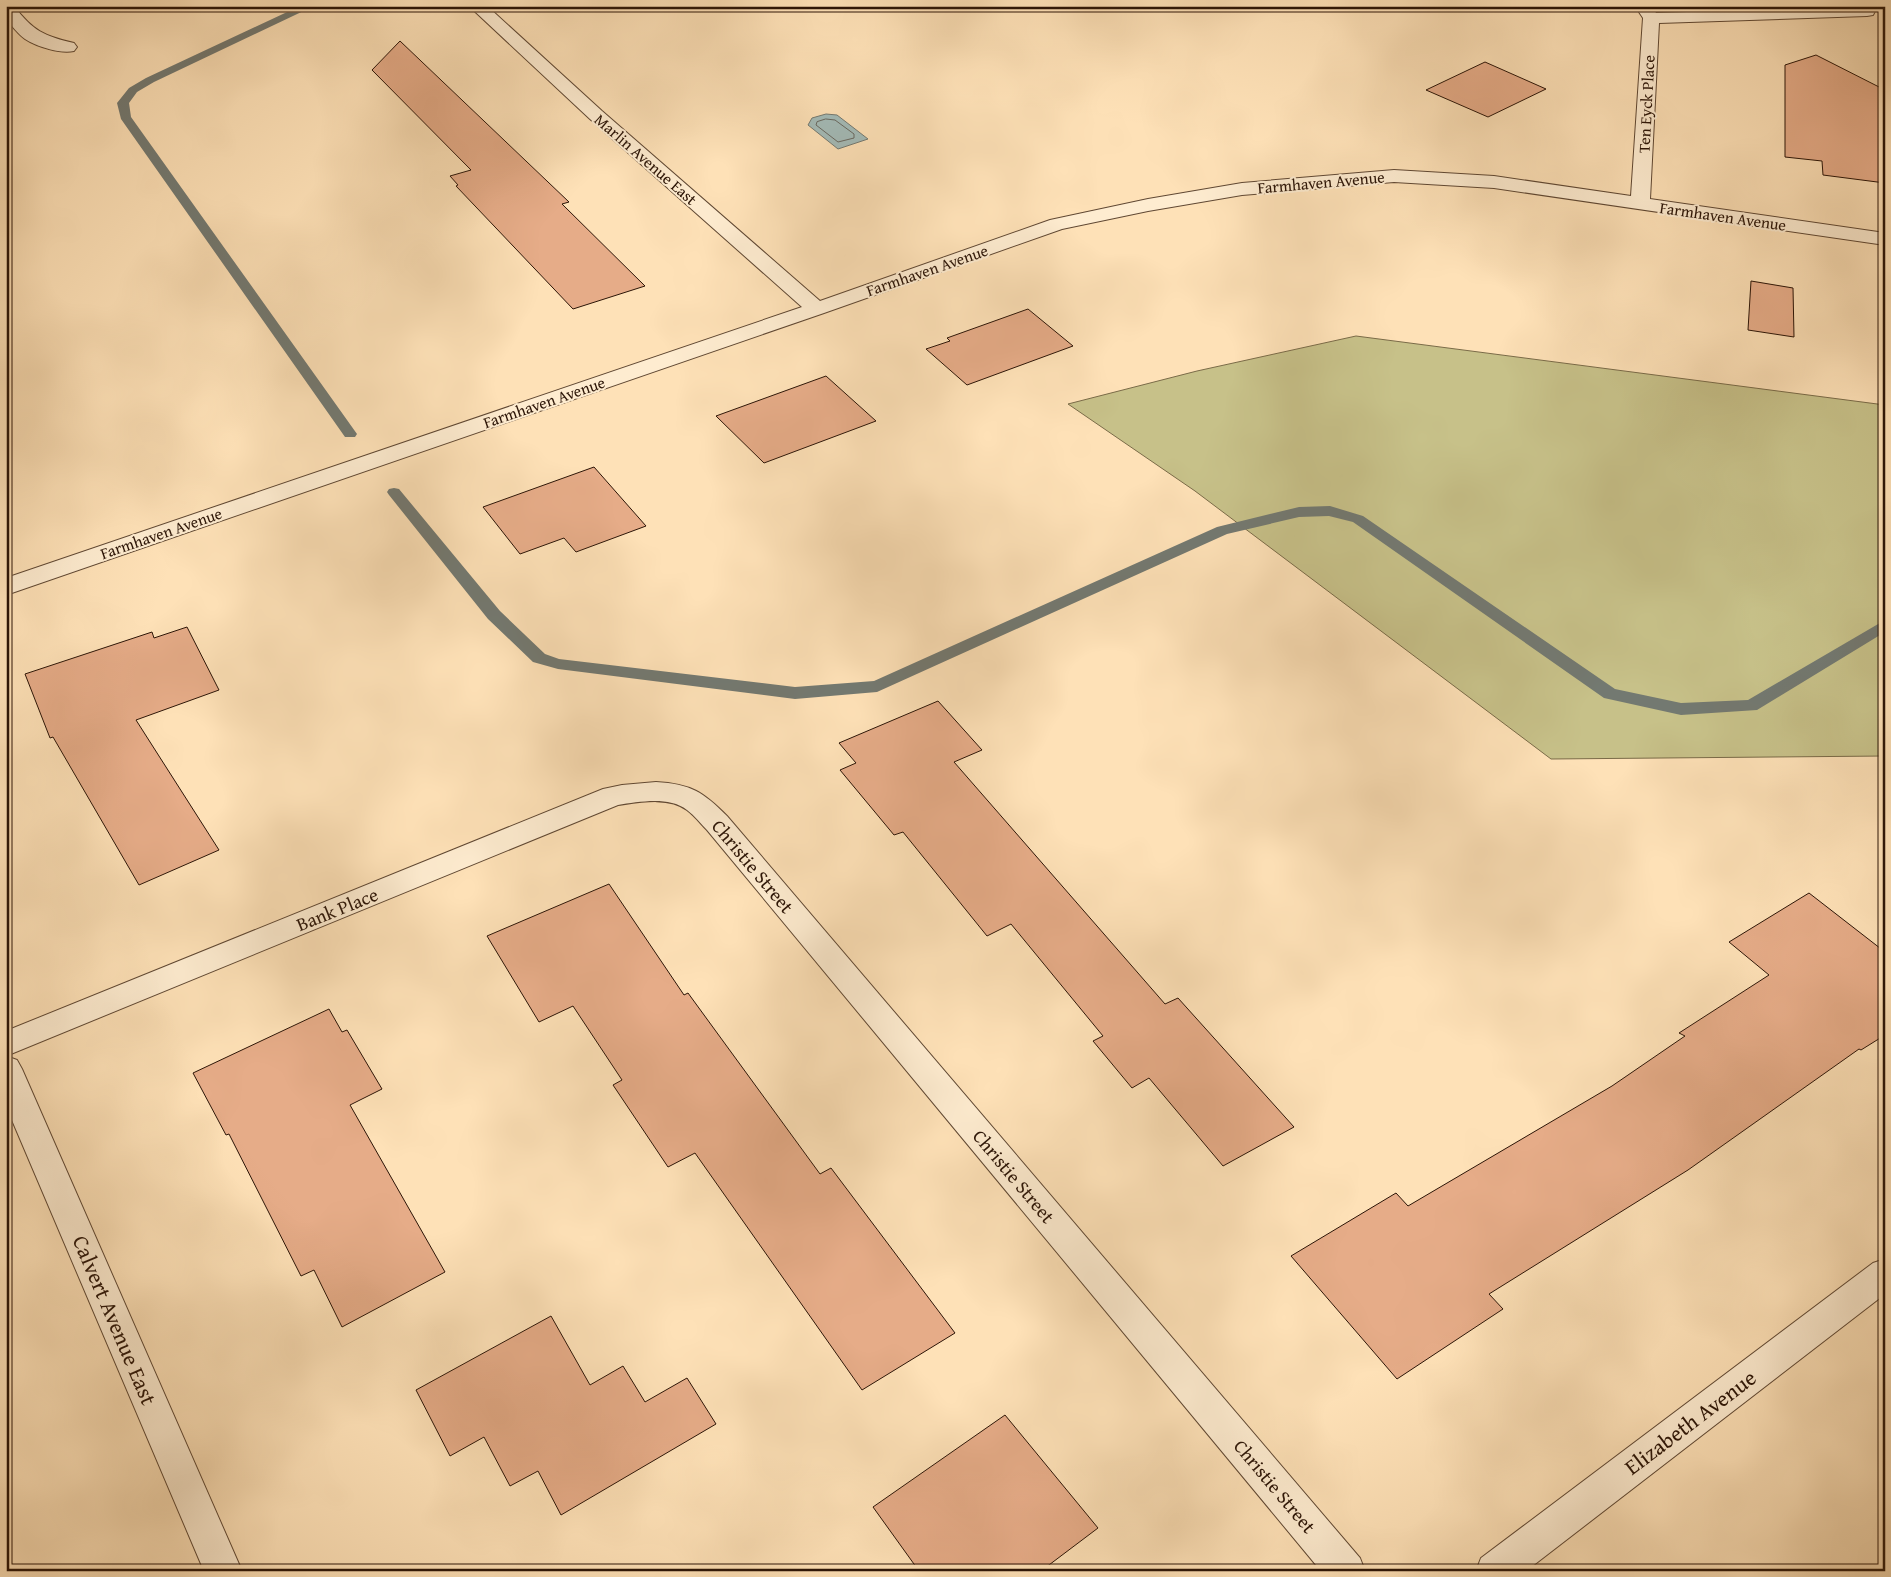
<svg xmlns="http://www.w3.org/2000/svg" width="1891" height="1577" font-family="'Gentium Book Plus',serif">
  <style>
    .green { fill: #c7c189; stroke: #7a6b48 }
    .water { fill: #a3bbb8; stroke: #737971 }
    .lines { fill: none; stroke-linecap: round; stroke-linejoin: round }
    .shore { stroke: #686860; stroke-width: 1 }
    .stream { fill: #737971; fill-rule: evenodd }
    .building { fill: #e6ac88; stroke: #2c1507 }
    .minor-casing { stroke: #604833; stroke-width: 2 }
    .minor { fill: #feecd0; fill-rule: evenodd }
    .labels { text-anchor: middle; stroke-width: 4; stroke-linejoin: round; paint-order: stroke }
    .far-street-label { font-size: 16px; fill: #2c1507; stroke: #feecd0 }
    .street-label { font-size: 19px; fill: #2c1507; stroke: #feecd0 }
    .near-street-label { font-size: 22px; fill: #2c1507; stroke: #feecd0 }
  </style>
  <rect width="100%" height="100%" fill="#fee1b7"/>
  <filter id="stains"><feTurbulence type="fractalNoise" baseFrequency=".004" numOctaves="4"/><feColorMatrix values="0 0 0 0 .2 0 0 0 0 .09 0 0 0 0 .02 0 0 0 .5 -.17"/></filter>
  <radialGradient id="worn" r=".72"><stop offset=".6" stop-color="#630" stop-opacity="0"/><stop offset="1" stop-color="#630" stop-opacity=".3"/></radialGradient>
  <!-- green -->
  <path class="green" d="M1356,336L1885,405V756L1551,759L1195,491L1068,404L1197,371Z"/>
  <!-- water -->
  <path class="water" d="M826,114L837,115L868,139L838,149L808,125L812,118Z"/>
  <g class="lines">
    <!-- shore -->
    <path class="shore" d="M826,119L835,120L854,134V138L838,142L816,125L817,122Z"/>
    <!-- stream -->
    <path class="stream" d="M300,6H314L154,82L137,92L129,103L131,117L357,434L355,437H345L121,119L117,103L129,88L146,78Z
      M394,488L399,489L500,611L545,654L559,659L795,687L874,681L1217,527L1299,507L1330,506L1363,516L1615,689L1681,703L1748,700L1885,620V632L1757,710L1681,715L1604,698L1353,522L1329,516L1299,517L1227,534L877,692L795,699L558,669L533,662L488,619L389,495L387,492L389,489Z"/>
  </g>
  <!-- building -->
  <path class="building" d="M400,41L569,202L562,204L645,286L573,309L456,186L458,185L450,176L471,170L372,70Z
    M1816,55L1885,90V183L1823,175L1822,161L1785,157V65Z
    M1485,62L1546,89L1488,117L1426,90Z
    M1751,281L1793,288L1794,337L1748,330Z
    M1028,309L1073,346L967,385L926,349L950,341L947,338Z
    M826,376L876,421L764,463L716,416Z
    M594,467L646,526L576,552L564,538L520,554L483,507Z
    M187,627L219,690L136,720L219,850L139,885L53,737L50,738L25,674L152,632L154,638Z
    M938,701L982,750L954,762L1165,1004L1178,998L1294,1127L1223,1166L1149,1078L1132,1088L1093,1041L1103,1036L1011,924L987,936L903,832L894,835L840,770L856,763L839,743Z
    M609,884L684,995L688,993L820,1174L831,1168L955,1333L862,1390L695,1153L668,1167L613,1085L622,1080L573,1006L539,1022L487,936Z
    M1809,893L1885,952V1035L1861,1050L1859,1049L1688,1170L1489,1294L1503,1309L1397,1379L1291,1256L1396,1193L1408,1206L1612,1086L1685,1036L1679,1033L1769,975L1729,942Z
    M329,1009L342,1032L347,1030L382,1089L350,1105L445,1272L342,1327L314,1270L301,1276L229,1134L226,1135L193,1073Z
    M551,1316L590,1385L623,1366L645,1402L687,1378L716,1424L561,1515L538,1471L510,1486L484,1437L450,1456L416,1390Z
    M1005,1415L1098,1528L1041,1571H919L873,1507Z"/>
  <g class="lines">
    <!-- minor casing -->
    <g class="minor-casing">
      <path id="minor" d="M6,6H14C33,31 44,36 74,43L77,47L74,51C61,54 37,47 25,39C18,34 12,26 6,19Z
        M469,6H487L602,111L820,301L1050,220L1148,199L1242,183L1394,170L1494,176L1631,196L1643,18L1635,6H1652L1656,13L1868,6L1873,7L1875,11L1873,15L1867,16L1659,23L1650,199L1885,233V245L1494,188L1394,182L1242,195L1148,211L1062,229L824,313L6,595V578L802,307L590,119Z
        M656,782C691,784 703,792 727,816L1360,1558L1365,1571H1321L707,830C701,824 695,816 687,810C669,796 639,802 618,805L6,1056V1031L603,789L622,785Z
        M6,1056L17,1060L22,1069L242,1571H204L6,1106Z
        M1885,1259V1294L1526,1571H1476L1481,1558L1873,1263Z"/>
    </g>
    <!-- minor -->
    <use href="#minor" class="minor"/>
  </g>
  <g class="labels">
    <!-- far-street labels -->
    <g class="far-street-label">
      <text transform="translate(1646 104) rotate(-87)" y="6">Ten Eyck Place</text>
      <text transform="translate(646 159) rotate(41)" y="6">Marlin Avenue East</text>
      <text transform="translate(1321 182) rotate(-5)" y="6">Farmhaven Avenue</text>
      <text transform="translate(1723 216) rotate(8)" y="6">Farmhaven Avenue</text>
      <text transform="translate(927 270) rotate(-19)" y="6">Farmhaven Avenue</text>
      <text transform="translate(544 402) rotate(-19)" y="6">Farmhaven Avenue</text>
      <text transform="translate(161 533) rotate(-19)" y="6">Farmhaven Avenue</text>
    </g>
    <!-- street labels -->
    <g class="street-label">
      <text transform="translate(753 866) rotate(50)" y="7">Christie Street</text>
      <text transform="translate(337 909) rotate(-22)" y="7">Bank Place</text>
      <text transform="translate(1014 1176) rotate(50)" y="7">Christie Street</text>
      <text transform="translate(1275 1486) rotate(50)" y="7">Christie Street</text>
    </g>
    <!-- near-street labels -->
    <g class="near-street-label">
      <text transform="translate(115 1320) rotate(67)" y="8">Calvert Avenue East</text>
      <text transform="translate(1690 1422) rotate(-37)" y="8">Elizabeth Avenue</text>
    </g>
  </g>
  <!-- margin -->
  <rect width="1891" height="1577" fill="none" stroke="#fee1b7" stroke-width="25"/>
  <rect x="8" y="8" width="1876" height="1562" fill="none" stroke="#2c1507" stroke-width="2.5"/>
  <rect x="12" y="12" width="1866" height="1552" fill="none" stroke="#2c1507"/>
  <rect width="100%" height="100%" filter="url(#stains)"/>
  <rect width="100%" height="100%" fill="url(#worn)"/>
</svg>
